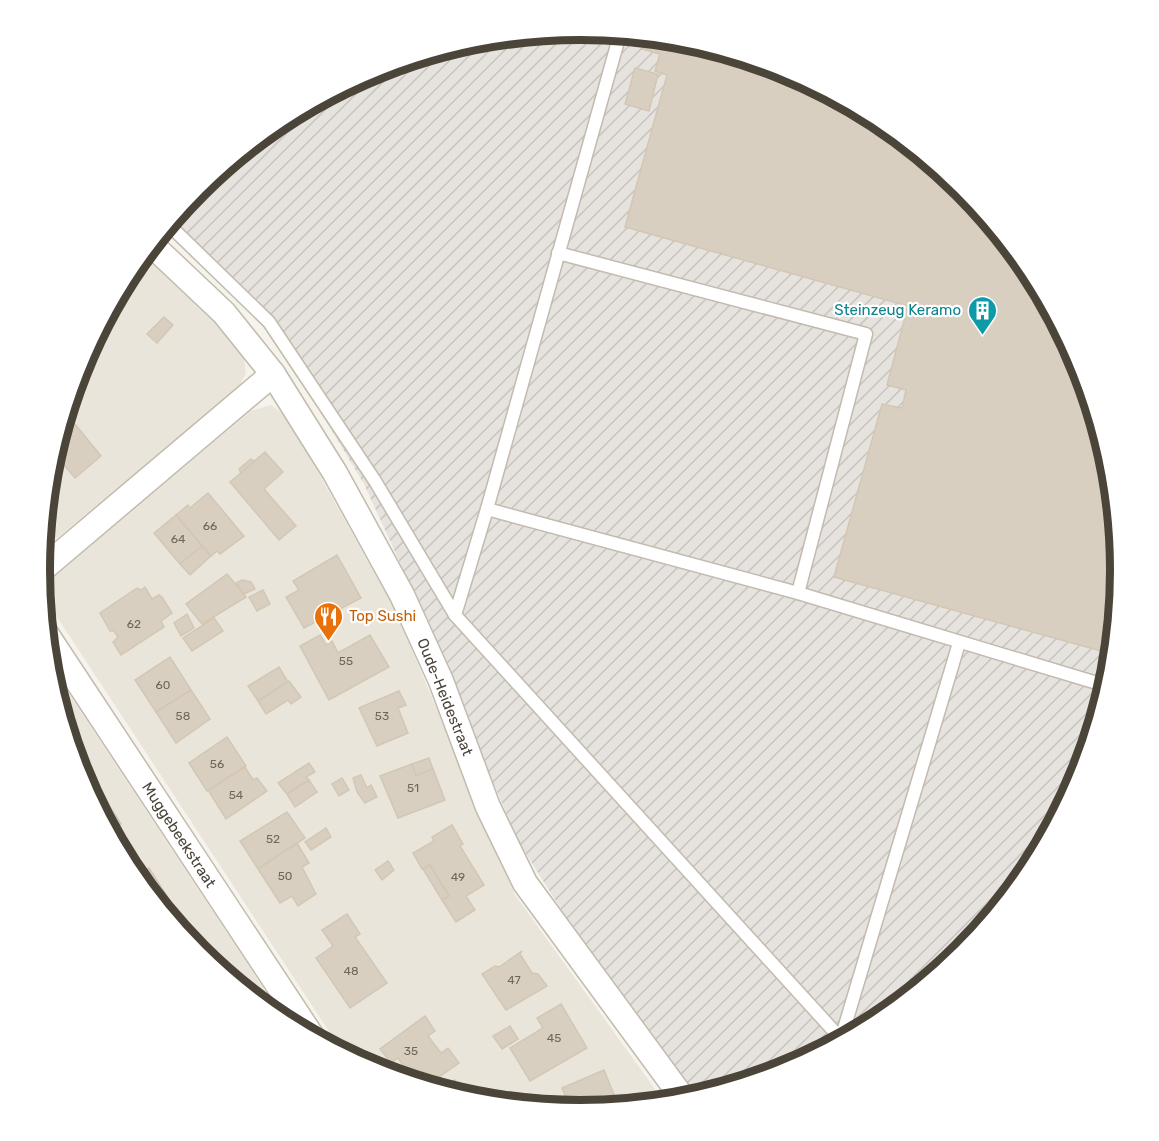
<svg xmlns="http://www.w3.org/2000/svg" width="1159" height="1141" font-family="Rubik,sans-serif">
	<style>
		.residential { fill: #eae5da }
		.industrial { fill: url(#industrial-furrows) }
		.building { fill: #d8cfc1; stroke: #d3c7b4; stroke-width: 1.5 }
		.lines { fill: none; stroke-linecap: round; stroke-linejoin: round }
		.service-casing { stroke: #c2bbae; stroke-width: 15 }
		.minor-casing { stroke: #c2bbae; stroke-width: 27 }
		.service { stroke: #fff; stroke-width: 12 }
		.minor { stroke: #fff; stroke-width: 24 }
		.labels { text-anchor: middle; stroke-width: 4.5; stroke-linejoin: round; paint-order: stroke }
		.number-label { font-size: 12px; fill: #6e675b }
		.culture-label { font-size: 15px; fill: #0d838f; stroke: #fff; text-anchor: end }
		.food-label { font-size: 15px; fill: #c56008; stroke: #fff; text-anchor: start }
		.street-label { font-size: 15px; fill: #4b4439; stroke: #fff }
		.rim { fill: none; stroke: #4b4439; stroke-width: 8 }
	</style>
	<defs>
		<pattern id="industrial-furrows" width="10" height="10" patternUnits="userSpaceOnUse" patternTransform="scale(1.5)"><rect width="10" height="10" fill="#e6e2dd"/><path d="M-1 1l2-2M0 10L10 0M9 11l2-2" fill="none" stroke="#c7c3be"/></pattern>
	</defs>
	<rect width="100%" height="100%" fill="#f6f3ec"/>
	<g class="residential">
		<polygon points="144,253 214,318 243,351 246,373 240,385 225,400 41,551 49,465 80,363 130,270"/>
		<polygon points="271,405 282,413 305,449 395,610 515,895 665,1103 579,1111 474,1101 372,1070 337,1051 334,1039 53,611 48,600 53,577 251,411"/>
		<polygon points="48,662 287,1024 197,952 130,870 80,777 49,676"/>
	</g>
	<polygon class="industrial" points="580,30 685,40 880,121 962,189 1029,271 1079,364 1110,465 1120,571 1110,676 1079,778 1029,871 961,953 879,1020 786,1070 697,1097 571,925 518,841 407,578 364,484 286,355 219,268 169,223 198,188 279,121 373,71 474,40"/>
	<g class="building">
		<polygon points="646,37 685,40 787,71 880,121 962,189 1029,271 1079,364 1110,465 1120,571 1112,654 834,577 882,404 902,408 906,390 887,385 908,306 625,227 667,75 655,71 660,54 642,49"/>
		<polygon points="635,68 658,74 649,111 625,104"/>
		<polygon points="164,317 173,325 157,343 147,334"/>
		<polygon points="65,412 101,456 75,478 53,452"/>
		<polygon points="265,452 283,472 264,489 296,526 279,540 230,482"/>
		<polygon points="251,459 254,461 241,473 239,469"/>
		<polygon points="208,493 244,536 220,554 217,551 211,556 176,515 188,505 190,508"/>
		<polygon points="176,515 202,546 180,564 154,533"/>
		<polygon points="202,546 211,556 190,575 180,564"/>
		<polygon points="337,555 361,598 304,628 286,597 299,590 293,581"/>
		<polygon points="227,574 246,597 202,624 186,604"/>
		<polygon points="242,580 251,582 255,589 244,594 236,583"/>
		<polygon points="145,587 152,599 159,595 162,597 172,613 161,621 164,627 121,655 113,642 118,637 114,631 110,631 100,613 137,588 141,590"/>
		<polygon points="263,590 270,604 257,611 249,597"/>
		<polygon points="187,614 194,628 181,636 174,623"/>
		<polygon points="214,618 223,631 192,651 183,638"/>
		<polygon points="320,635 326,645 332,641 338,653 370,635 389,667 329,700 300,646"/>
		<polygon points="170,657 191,690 156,712 135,680"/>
		<polygon points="279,667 288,682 258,701 248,686"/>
		<polygon points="289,681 301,697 291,704 288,700 266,714 258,701"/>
		<polygon points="191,690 210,719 176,743 156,712"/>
		<polygon points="399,691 406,705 398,708 408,733 377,746 359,708"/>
		<polygon points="227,737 246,766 207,791 189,763"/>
		<polygon points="72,751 98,791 90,796 80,777"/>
		<polygon points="429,758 433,769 416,776 412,764"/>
		<polygon points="309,763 315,772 306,777 309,780 287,794 278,783"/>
		<polygon points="412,764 416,776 433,769 445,800 398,818 380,776"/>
		<polygon points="245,767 253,780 257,778 267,791 226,819 208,790"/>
		<polygon points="361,775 367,788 371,785 377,797 365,803 357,792 353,778"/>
		<polygon points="342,778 349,790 339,796 332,784"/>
		<polygon points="309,780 317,792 295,807 287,794"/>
		<polygon points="110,807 121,824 118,827 133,852 123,858 99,813"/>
		<polygon points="287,812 305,838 258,869 240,841"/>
		<polygon points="452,825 463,844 460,846 484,885 466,896 475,910 456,922 442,900 449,896 430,865 422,869 413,853 434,841 432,837"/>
		<polygon points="326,828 331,837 311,850 305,842"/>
		<polygon points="297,843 309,863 302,867 316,894 298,906 292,896 280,903 258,869"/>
		<polygon points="388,861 394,870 382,880 375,870"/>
		<polygon points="430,865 449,896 442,900 423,869"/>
		<polygon points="149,868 174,907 164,913 135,877"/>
		<polygon points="347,914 360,934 355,937 387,983 350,1008 316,958 333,946 322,930"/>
		<polygon points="186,926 198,946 204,958 179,930"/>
		<polygon points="522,951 520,954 532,973 538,974 547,986 506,1010 482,974 495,966 499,967"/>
		<polygon points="561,1004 587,1048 530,1081 510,1048 543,1028 537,1018"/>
		<polygon points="425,1016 435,1031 428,1036 441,1053 448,1048 459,1063 426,1086 406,1080 411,1077 398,1058 391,1063 380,1049"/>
		<polygon points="510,1026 518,1039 502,1049 493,1036"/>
		<polygon points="604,1070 619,1107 571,1110 562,1088"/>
		<polygon points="455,1080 460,1089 453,1094 440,1090"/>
		<polygon points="466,1084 479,1101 453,1094"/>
	</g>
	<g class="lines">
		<defs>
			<g id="service">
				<polyline points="620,34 487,509 798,593 1107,686"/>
				<polyline points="168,224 269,322 375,481 455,615"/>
				<polyline points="558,253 866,334 798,593"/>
				<polyline points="487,509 455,615 842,1040"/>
				<polyline points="841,1039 959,643"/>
			</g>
			<g id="minor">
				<polyline points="151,244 224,313 273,374 335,473 402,595 441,681 488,807 525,883 685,1101"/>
				<polyline points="39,572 273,374"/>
				<polyline points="45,632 313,1038"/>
			</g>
		</defs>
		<use href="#service" class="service-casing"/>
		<use href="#minor" class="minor-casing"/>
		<use href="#service" class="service"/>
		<use href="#minor" class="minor"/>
	</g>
	<defs>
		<symbol id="building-pin" viewBox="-11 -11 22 30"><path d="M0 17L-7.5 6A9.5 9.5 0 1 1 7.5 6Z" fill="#0f9aa8" stroke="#fff"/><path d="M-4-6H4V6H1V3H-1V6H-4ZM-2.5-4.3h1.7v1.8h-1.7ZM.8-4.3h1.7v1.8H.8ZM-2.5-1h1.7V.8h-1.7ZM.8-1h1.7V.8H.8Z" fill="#fff"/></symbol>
		<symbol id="restaurant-pin" viewBox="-11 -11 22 30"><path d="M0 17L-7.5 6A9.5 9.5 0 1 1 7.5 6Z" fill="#e8710a" stroke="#fff"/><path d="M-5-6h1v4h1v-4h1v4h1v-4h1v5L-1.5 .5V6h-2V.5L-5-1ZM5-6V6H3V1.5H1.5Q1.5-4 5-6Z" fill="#fff"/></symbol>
	</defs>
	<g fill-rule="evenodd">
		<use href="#building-pin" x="966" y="294" width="33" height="45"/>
		<use href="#restaurant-pin" x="312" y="600" width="33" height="45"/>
	</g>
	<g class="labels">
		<g class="number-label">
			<text x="210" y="530">66</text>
			<text x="178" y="543">64</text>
			<text x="134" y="628">62</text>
			<text x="346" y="665">55</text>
			<text x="163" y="689">60</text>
			<text x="183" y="720">58</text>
			<text x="382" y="720">53</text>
			<text x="217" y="768">56</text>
			<text x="413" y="792">51</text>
			<text x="236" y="799">54</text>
			<text x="273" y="843">52</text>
			<text x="285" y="880">50</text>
			<text x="458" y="881">49</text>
			<text x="351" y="975">48</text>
			<text x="514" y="984">47</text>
			<text x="554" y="1042">45</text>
			<text x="411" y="1055">35</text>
		</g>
		<g class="culture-label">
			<text x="961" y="315">Steinzeug Keramo</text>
		</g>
		<g class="food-label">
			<text x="349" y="621">Top Sushi</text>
		</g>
		<g class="street-label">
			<text transform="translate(445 697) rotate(68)" y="5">Oude-Heidestraat</text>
			<text transform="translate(179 835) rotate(57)" y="5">Muggebeekstraat</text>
		</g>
	</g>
	<path d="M0 0H1159V1141H0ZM50 570a530 530 0 1 1 1060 0a530 530 0 1 1-1060 0Z" fill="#fff" fill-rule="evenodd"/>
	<path class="rim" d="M50 570a530 530 0 1 1 1060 0a530 530 0 1 1-1060 0Z"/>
</svg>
